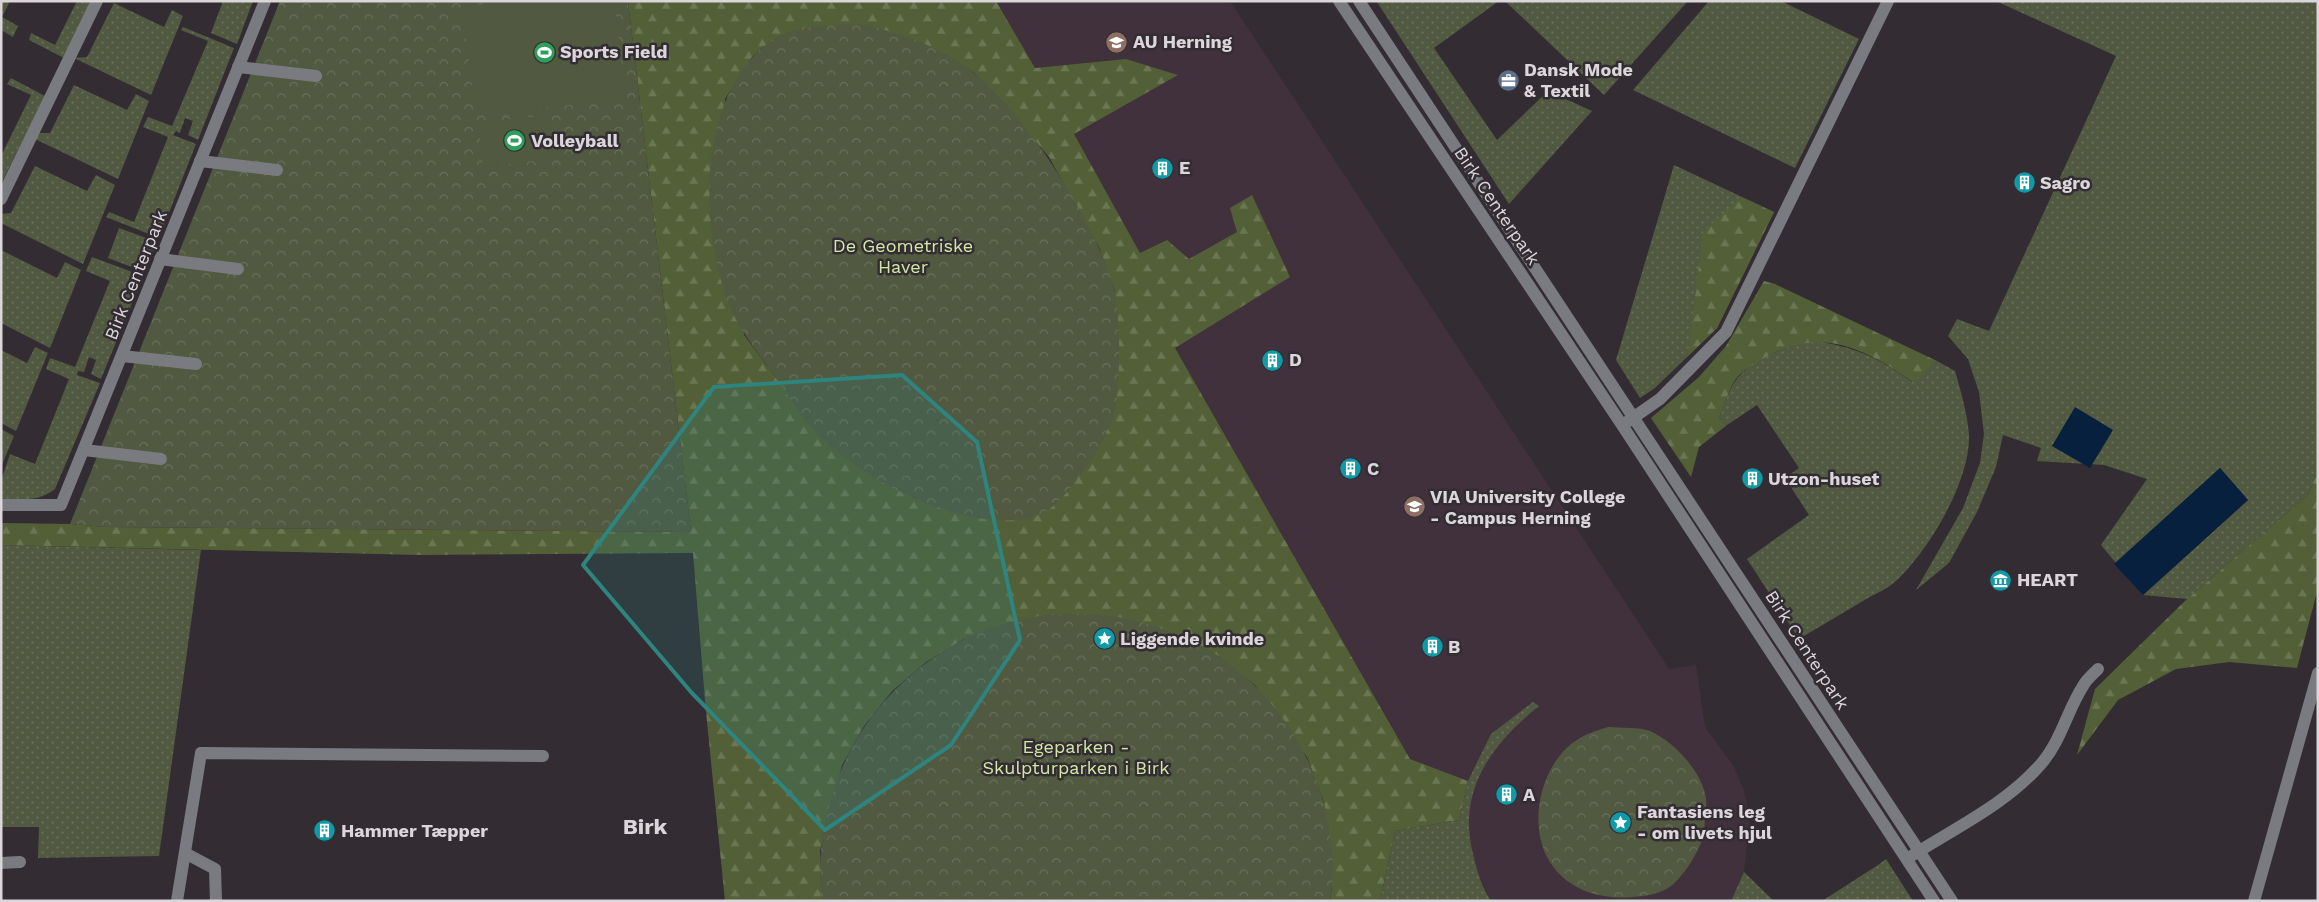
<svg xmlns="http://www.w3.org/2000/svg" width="2319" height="902" font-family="'Work Sans',sans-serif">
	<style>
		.education { fill: #41313c }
		.grass { fill: url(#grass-dots) }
		.forest { fill: url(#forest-firs); fill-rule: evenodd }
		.park { fill: url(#park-crowns) }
		.pitch { fill: #515940 }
		.water { fill: #06203d }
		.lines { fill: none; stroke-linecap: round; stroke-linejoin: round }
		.minor { stroke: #7a7b80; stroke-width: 12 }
		.marked { fill: #2e847e; fill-opacity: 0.2; stroke: #2e847e; stroke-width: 4; stroke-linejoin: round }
		.labels { text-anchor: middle; stroke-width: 5; stroke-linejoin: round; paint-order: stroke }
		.poi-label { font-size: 18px; font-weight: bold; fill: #dbd6da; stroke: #332d33; text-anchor: start }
		.street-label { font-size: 18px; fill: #dbd6da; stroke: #332d33 }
		.park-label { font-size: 18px; fill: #d2e9a4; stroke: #332d33 }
		.district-label { font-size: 22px; font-weight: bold; fill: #dbd6da; stroke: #332d33 }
	</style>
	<defs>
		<pattern id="grass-dots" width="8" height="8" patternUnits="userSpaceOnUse" patternTransform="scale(1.25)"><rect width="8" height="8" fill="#515940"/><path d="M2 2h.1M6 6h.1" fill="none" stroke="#69705b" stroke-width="1.8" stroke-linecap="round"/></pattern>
		<pattern id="forest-firs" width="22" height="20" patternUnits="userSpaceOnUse" patternTransform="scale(1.25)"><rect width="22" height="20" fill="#536037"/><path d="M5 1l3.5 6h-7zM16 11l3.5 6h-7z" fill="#6b7653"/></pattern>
		<pattern id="park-crowns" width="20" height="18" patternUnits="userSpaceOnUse" patternTransform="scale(1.25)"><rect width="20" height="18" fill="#515940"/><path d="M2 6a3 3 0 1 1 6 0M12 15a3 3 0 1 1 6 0" fill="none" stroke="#69705b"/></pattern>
	</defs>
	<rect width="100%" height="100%" fill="#332d33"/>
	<polygon class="education" points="996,1 1230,1 1669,669 1696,665 1705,727 1734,767 1744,791 1750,819 1744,872 1731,901 1491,901 1478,874 1469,838 1468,781 1410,759 1175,348 1140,253 1074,134 1178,75 1126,59 1035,68"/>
	<g class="grass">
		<polygon points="1,1 10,1 2,17 18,26 13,37 1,30"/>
		<polygon points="77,1 92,1 64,58 29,40 31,33 55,45"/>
		<polygon points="223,1 253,1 237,44 211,33"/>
		<polygon points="1499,1 1434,48 1497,140 1548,91 1592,111 1509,204 1377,2"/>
		<polygon points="1505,1 1688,1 1604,95"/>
		<polygon points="1709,1 1781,1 1859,39 1795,168 1633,90"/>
		<polygon points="1996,1 2318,1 2318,469 2309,494 2187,599 2143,595 2248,500 2220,468 2116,563 2101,545 2147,479 2104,465 2037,461 2041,448 2003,435 1996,467 1977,512 1949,563 1916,590 1963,508 1980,463 1984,434 1979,392 1968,359 1948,336 1957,319 1989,331 2116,56"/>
		<polygon points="114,3 164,27 172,10 183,16 151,95 74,58 87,57"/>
		<polygon points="183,27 234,48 198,140 188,135 193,121 185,118 180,133 176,131 173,135 196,144 159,238 106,217 109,212 134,222 168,137 143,127 148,117 172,126 208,41 181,30"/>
		<polygon points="11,78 45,96 1,184 1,156 31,95 7,84"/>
		<polygon points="74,85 127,110 136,94 149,101 118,179 35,139 36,133 50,133"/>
		<polygon points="1674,165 1774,212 1717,328 1655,388 1640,398 1616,360"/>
		<polygon points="35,166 87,191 96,175 115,185 83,264 1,223 1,214 11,213"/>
		<polygon points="119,228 157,242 145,272 108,258"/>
		<polygon points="1,250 57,278 65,262 81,270 50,348 1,323"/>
		<path d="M92 257 143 276 101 379 91 374 96 360 89 357 84 372 78 371 77 375 100 383 55 489C39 502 21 499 1 499V481L10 454 35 464 69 379 46 369 50 358 75 367 110 281 86 271Z"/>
		<path d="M1811 340C1857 348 1874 355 1912 382L1937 361 1955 371C1961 392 1967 412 1969 434 1971 480 1929 550 1897 580 1889 588 1877 593 1868 598 1845 612 1822 625 1799 639L1747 559 1809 515 1785 478 1799 468 1757 405 1727 425 1719 419C1724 407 1728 390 1736 380 1752 358 1786 347 1811 340Z"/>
		<polygon points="35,347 48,353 16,431 1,423 1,350 27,363"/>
		<polygon points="1,429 14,436 1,467"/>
		<polygon points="1,545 201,550 159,856 38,858 39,827 1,827"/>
		<path d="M1533 702 1539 706C1491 745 1457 790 1473 854 1477 871 1482 887 1491 901H1380L1395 831 1459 820 1468 781 1491 734Z"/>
		<polygon points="1886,859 1913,901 1822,901 1878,865"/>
		<polygon points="1744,872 1774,901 1731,901"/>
	</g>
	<g class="forest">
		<path d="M628 1H996L1035 68 1126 59 1178 75 1074 134 1140 253 1167 240 1189 259 1237 232 1230 208 1252 195 1290 277 1175 348 1410 759 1468 781 1459 820 1395 831 1380 901H1330L1332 887 1331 843 1323 799 1307 757 1255 685 1220 657 1181 636 964 639 926 662 892 691 864 726 842 765 820 851 822 901H725L706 712 693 553 421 555 1 545V523L70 524 107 527 691 532ZM764 46 945 54 974 73 996 95 1049 157 1099 247 1115 291 916 499 860 468 818 434 744 335 725 99 752 57Z"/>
		<polygon points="1741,197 1774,212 1717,328 1688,356 1703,232"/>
		<path d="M1764 281 1775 284 1937 361 1913 382C1864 348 1822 326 1766 357 1756 363 1741 371 1735 380 1728 391 1724 407 1719 419L1727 425 1699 447 1691 477 1651 418 1699 377 1726 346Z"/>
		<polygon points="2318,469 2318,588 2297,668 2229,662 2176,669 2118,700 2077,755 2095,689 2187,599 2309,494"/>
	</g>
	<g class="park">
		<polygon points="280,1 628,1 691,532 107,527 70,524"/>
		<path d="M861 24C903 34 936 44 971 71 1025 112 1097 224 1114 289 1121 315 1121 393 1113 417 1106 436 1095 457 1082 473 1055 509 1042 523 994 520 936 516 858 476 818 434 800 416 786 392 771 371 752 345 730 317 722 285 708 232 704 175 718 123 728 88 749 49 784 34 808 24 836 25 861 24Z"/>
		<path d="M1050 614C1080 614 1111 613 1141 622 1168 630 1196 641 1220 657 1297 709 1345 809 1330 901H822C818 878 820 852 824 829 838 746 889 679 963 640 989 625 1020 620 1050 614Z"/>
		<path d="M1608 727C1621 728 1638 727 1650 731 1673 741 1703 772 1706 799 1707 805 1705 811 1705 818 1704 827 1705 835 1701 843 1693 860 1685 874 1671 886 1666 890 1659 892 1654 894 1618 902 1575 898 1552 865 1525 828 1540 761 1580 738 1588 733 1599 730 1608 727Z"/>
	</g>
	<g class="pitch">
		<polygon points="507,1 614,1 626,98 476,116 462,7"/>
		<polygon points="547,115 552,159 483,167 478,123"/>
	</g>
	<g class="water">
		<polygon points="2075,407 2113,430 2090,468 2052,446"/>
		<polygon points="2220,468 2248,500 2143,595 2114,564"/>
	</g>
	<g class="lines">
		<g class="minor">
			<polyline points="1339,1 1622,425 1934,901"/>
			<polyline points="1359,1 1952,901"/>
			<polyline points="238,67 316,76"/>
			<polyline points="200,161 277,170"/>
			<polyline points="1,199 97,1"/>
			<polyline points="160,259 238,269"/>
			<polyline points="122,356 196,364"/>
			<polyline points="1627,422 1660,399 1726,332 1888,1"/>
			<polyline points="84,450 161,459"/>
			<polyline points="1,505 61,505 265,1"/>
			<polyline points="185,853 215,869 216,901"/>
			<path d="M1913 855C1957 827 2006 804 2041 764 2061 741 2067 711 2083 686 2086 680 2093 674 2098 669"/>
			<polyline points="1,863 20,862"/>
			<polyline points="177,901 201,753 543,756"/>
			<polyline points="2254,901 2318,673"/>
		</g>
	</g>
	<path class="marked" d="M902 375 977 442 1020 640 951 745 825 830 691 692 583 565 714 387Z"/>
	<defs>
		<symbol id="school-disc" viewBox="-11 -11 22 22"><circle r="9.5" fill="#8d6e63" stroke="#332d33"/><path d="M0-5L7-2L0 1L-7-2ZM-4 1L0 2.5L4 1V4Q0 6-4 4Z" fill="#fff"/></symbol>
		<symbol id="stadium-disc" viewBox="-11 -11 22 22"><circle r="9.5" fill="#2e9e5b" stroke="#332d33"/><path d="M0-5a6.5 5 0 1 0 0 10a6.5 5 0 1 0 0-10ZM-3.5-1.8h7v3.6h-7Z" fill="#fff"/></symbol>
		<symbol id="office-disc" viewBox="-11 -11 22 22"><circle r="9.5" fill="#5c6f8a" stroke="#332d33"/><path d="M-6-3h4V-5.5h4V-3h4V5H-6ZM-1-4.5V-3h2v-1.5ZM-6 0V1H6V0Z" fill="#fff"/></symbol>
		<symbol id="building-disc" viewBox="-11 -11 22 22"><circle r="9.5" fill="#0f9aa8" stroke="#332d33"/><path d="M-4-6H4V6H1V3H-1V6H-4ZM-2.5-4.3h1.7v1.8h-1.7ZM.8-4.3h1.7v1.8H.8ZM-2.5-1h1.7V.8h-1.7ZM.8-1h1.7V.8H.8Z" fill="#fff"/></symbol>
		<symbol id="university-disc" viewBox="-11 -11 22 22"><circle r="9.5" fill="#8d6e63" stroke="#332d33"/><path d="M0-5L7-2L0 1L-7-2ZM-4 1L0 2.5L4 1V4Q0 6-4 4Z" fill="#fff"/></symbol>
		<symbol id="museum-disc" viewBox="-11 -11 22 22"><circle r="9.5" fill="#0f9aa8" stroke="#332d33"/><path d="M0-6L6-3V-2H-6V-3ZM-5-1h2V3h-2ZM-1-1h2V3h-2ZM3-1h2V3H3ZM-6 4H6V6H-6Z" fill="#fff"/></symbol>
		<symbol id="sight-disc" viewBox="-11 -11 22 22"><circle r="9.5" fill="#0f9aa8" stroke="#332d33"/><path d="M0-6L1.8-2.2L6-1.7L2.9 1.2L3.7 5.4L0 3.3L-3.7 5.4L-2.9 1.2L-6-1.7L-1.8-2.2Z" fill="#fff"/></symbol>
	</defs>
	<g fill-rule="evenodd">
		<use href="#school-disc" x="1104" y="30" width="25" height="25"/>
		<use href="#stadium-disc" x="532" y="40" width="25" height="25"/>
		<use href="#office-disc" x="1496" y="68" width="25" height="25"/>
		<use href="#stadium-disc" x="502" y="128" width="25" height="25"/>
		<use href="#building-disc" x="1150" y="156" width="25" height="25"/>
		<use href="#building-disc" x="2012" y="170" width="25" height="25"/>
		<use href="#building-disc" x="1260" y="348" width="25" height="25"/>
		<use href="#building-disc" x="1338" y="456" width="25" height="25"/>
		<use href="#building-disc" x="1740" y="466" width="25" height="25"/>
		<use href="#university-disc" x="1402" y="494" width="25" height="25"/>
		<use href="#museum-disc" x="1988" y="568" width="25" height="25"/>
		<use href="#sight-disc" x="1092" y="626" width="25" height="25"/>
		<use href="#building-disc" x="1420" y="634" width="25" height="25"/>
		<use href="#building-disc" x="1494" y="782" width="25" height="25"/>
		<use href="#sight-disc" x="1608" y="810" width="25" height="25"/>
		<use href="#building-disc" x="312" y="818" width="25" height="25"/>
	</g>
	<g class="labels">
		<g class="poi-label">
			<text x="1133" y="48">AU Herning</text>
			<text x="560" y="58">Sports Field</text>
			<text x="1524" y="76">Dansk Mode<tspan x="1524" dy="21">&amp; Textil</tspan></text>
			<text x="531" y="147">Volleyball</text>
			<text x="1179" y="174">E</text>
			<text x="2040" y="189">Sagro</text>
			<text x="1289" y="366">D</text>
			<text x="1367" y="475">C</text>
			<text x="1768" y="485">Utzon-huset</text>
			<text x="1430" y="503">VIA University College<tspan x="1430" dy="21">- Campus Herning</tspan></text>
			<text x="2017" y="586">HEART</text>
			<text x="1120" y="645">Liggende kvinde</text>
			<text x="1448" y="653">B</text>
			<text x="1523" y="801">A</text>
			<text x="1637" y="818">Fantasiens leg<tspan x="1637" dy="21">- om livets hjul</tspan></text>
			<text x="341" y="837">Hammer Tæpper</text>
		</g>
		<g class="street-label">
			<text transform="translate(1497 206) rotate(56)" y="6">Birk Centerpark</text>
			<text transform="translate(136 275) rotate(-68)" y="6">Birk Centerpark</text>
			<text transform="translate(1807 650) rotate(57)" y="6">Birk Centerpark</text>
		</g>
		<g class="park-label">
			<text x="903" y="252">De Geometriske<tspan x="903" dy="21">Haver</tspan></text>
			<text x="1076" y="753">Egeparken -<tspan x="1076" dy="21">Skulpturparken i Birk</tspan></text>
		</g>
		<g class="district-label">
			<text x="645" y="834">Birk</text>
		</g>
	</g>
	<rect width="2319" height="902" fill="none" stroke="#dbd6da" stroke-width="5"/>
</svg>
